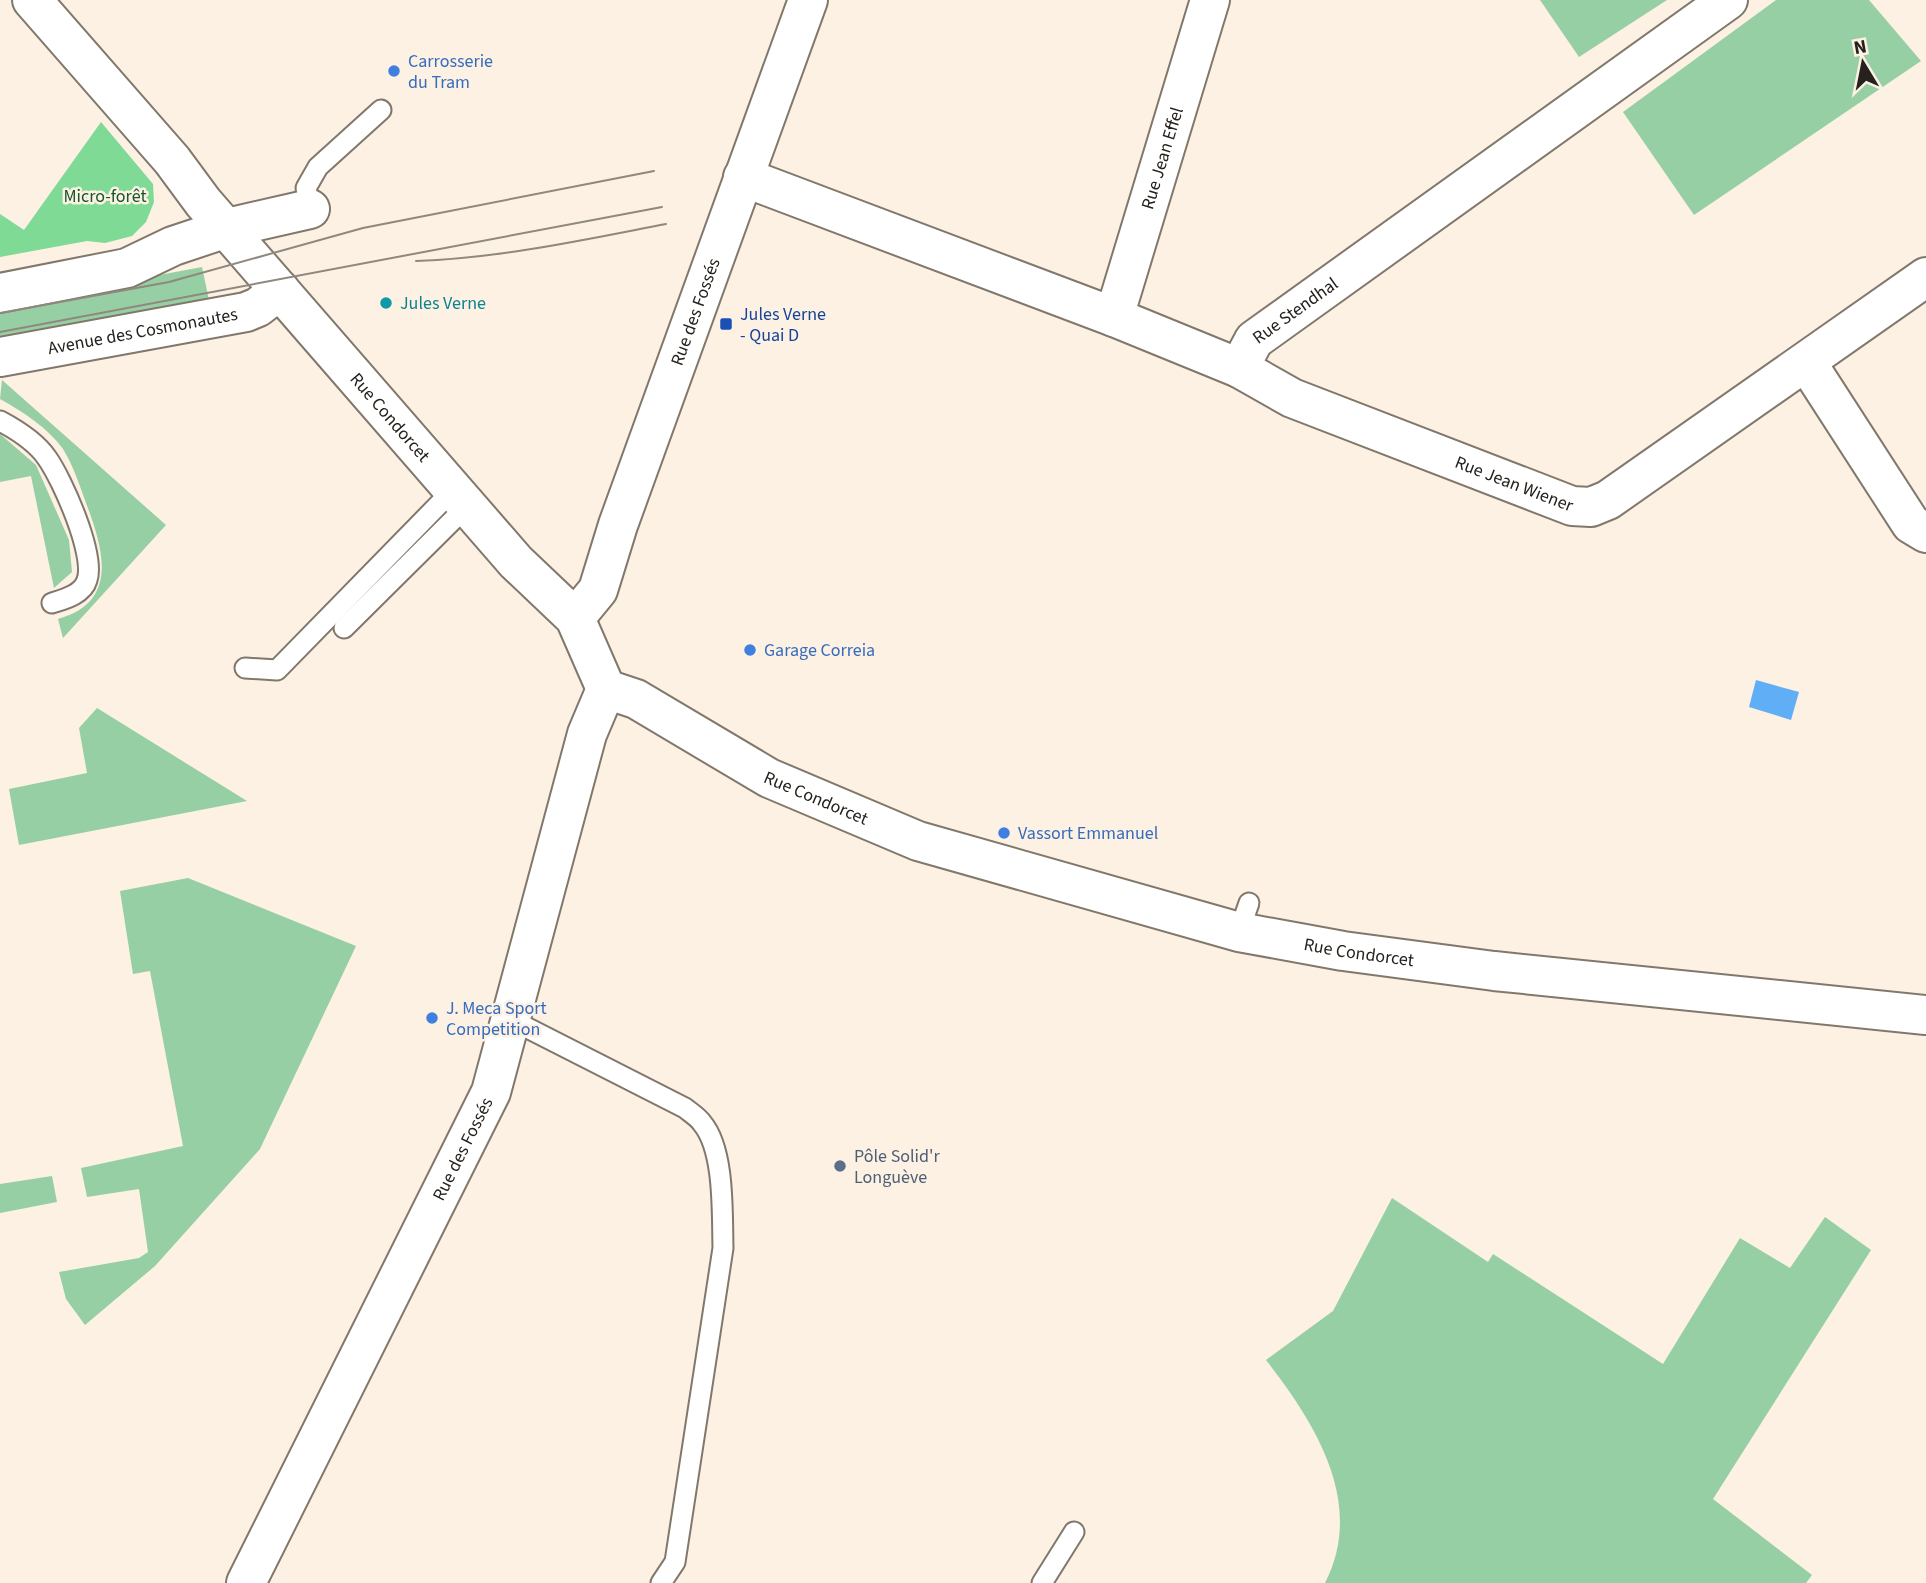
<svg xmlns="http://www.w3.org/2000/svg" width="1926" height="1583" font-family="'Source Sans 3',sans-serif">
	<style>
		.green { fill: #96cfa3 }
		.forest { fill: #7fda96 }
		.water { fill: #60aff6 }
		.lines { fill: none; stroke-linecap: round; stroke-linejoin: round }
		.lane-casing { stroke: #81786b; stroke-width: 23 }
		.street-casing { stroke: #81786b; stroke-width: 42 }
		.secondary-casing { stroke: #81786b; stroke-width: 42 }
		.lane { stroke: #fff; stroke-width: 19 }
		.street { stroke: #fff; stroke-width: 38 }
		.secondary { stroke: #fff; stroke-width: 38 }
		.tram { stroke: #8f887e; stroke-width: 2 }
		.shop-dot { fill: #3f7fe0; stroke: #fcf1e3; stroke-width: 2.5 }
		.culture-dot { fill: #0f9aa8; stroke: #fcf1e3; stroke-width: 2.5 }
		.transit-dot { fill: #1a4fb4; stroke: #fcf1e3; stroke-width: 2.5 }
		.service-dot { fill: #5c6f8a; stroke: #fcf1e3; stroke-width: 2.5 }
		.labels { text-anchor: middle; stroke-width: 5; stroke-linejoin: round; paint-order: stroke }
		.shop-label { font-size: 18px; fill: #366cbe; stroke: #fcf1e3; text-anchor: start }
		.street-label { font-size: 18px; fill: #25211c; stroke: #fcf1e3 }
		.park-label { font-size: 18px; fill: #15562c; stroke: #fcf1e3 }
		.culture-label { font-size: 18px; fill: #0d838f; stroke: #fcf1e3; text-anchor: start }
		.transit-label { font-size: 18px; fill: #164399; stroke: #fcf1e3; text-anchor: start }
		.service-label { font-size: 18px; fill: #4e5e75; stroke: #fcf1e3; text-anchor: start }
	</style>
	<rect width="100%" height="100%" fill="#fcf1e3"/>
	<g class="green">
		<polygon points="1540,0 1667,0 1579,57"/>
		<polygon points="1776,0 1869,0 1921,61 1694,215 1623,112"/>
		<polygon points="202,267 209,300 0,339 0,305"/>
		<path d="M2 380 166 525 63 638 58 619C120 602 103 548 86 503 80 486 73 465 63 449 48 428 22 411 0 399Z"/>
		<polygon points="0,434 36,465 69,540 72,572 54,588 31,476 0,482"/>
		<polygon points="97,708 247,801 19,845 9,789 87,773 79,728"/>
		<polygon points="188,878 356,946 260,1149 155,1266 85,1325 66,1299 59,1272 139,1258 148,1252 139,1189 87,1197 81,1168 183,1146 150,971 133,974 120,891"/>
		<polygon points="52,1176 57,1202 0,1213 0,1184"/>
		<path d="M1392 1198 1488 1262 1493 1254 1663 1364 1740 1238 1790 1268 1825 1217 1871 1250 1713 1499 1812 1575 1806 1583H1325C1366 1503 1315 1423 1266 1360L1333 1311Z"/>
	</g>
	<polygon class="forest" points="101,122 153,184 154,202 146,222 132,236 105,243 87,241 0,257 0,214 24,230"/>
	<polygon class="water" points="1756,680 1799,692 1791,720 1749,707"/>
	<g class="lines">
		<defs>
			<g id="lane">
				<polyline points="310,209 306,188 318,167 381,110"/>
				<path d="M0 421C17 430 36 442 47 458 62 479 96 555 87 580 83 594 65 599 52 603"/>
				<polyline points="344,628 467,506"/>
				<polyline points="245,668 277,670 453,490"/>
				<polyline points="1239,932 1249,903"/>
				<path d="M510 1019 685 1108C691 1113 698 1117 702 1123 725 1150 722 1214 723 1248L675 1562 661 1583"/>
				<polyline points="1042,1583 1074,1532"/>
			</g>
			<g id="street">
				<path id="s1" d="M743 177 1114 317 1239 368 1254 340 1728 0"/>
				<polyline points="0,293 127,268 173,246 227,228 310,209"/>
				<path id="s2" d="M1114 317 1210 0"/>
				<path id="s3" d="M0 357 246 312 258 307 280 290"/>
				<polyline points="1807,363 1911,524 1926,533"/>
				<path id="s4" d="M1239 368 1292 398 1572 506 1591 507 1608 500 1926 277"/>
				<path id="s5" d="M575 618 598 590 618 525 808 0"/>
				<path id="s6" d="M246 1583 491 1092 587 734 606 689"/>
			</g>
			<g id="secondary">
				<path id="s7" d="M32 0 172 160 203 202 516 562 575 618 606 689 636 699 769 778 918 841 1239 932 1343 951 1494 971 1926 1015"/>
			</g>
		</defs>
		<use href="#lane" class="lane-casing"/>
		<use href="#street" class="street-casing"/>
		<use href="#secondary" class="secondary-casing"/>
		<use href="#lane" class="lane"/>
		<use href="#street" class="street"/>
		<use href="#secondary" class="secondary"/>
		<g class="tram">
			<path d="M416 261C501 258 583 240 666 224"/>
			<polyline points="0,313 169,282 363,228 654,171"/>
			<polyline points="0,332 662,207"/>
		</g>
	</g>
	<g class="shop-dot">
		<circle cx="394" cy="71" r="7"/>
		<circle cx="750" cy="650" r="7"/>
		<circle cx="1004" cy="833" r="7"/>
		<circle cx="432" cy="1018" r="7"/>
	</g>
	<circle class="culture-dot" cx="386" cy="303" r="7"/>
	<rect class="transit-dot" x="719" y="317" width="14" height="14" rx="3.5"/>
	<circle class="service-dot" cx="840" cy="1166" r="7"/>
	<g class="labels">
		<g class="shop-label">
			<text x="408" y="67">Carrosserie<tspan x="408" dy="21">du Tram</tspan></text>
			<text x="764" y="656">Garage Correia</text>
			<text x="1018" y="839">Vassort Emmanuel</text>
			<text x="446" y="1014">J. Meca Sport<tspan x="446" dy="21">Competition</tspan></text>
		</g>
		<g class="street-label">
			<text dy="6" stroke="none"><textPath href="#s2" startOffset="166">Rue Jean Effel</textPath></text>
			<text dy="6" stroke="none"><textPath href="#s5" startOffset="331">Rue des Fossés</textPath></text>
			<text dy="6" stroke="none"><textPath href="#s1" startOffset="614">Rue Stendhal</textPath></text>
			<text dy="6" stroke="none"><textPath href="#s3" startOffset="145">Avenue des Cosmonautes</textPath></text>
			<text dy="6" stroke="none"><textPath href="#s7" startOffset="550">Rue Condorcet</textPath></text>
			<text dy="6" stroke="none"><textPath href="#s4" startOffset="299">Rue Jean Wiener</textPath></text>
			<text dy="6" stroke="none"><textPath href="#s7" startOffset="1138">Rue Condorcet</textPath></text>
			<text dy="6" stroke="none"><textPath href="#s7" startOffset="1704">Rue Condorcet</textPath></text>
			<text dy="6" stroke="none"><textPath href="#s6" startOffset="485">Rue des Fossés</textPath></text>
		</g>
		<g class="park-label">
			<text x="105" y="202">Micro-forêt</text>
		</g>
		<g class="culture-label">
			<text x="400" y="309">Jules Verne</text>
		</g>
		<g class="transit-label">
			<text x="740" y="320">Jules Verne<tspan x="740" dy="21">- Quai D</tspan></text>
		</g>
		<g class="service-label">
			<text x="854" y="1162">Pôle Solid'r<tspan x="854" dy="21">Longuève</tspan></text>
		</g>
	</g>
	<g transform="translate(1863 63) rotate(350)" stroke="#fcf1e3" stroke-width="5" paint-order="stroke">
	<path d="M0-5L12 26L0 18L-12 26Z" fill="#25211c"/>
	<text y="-10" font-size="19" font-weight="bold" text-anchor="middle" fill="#25211c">N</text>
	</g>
</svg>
